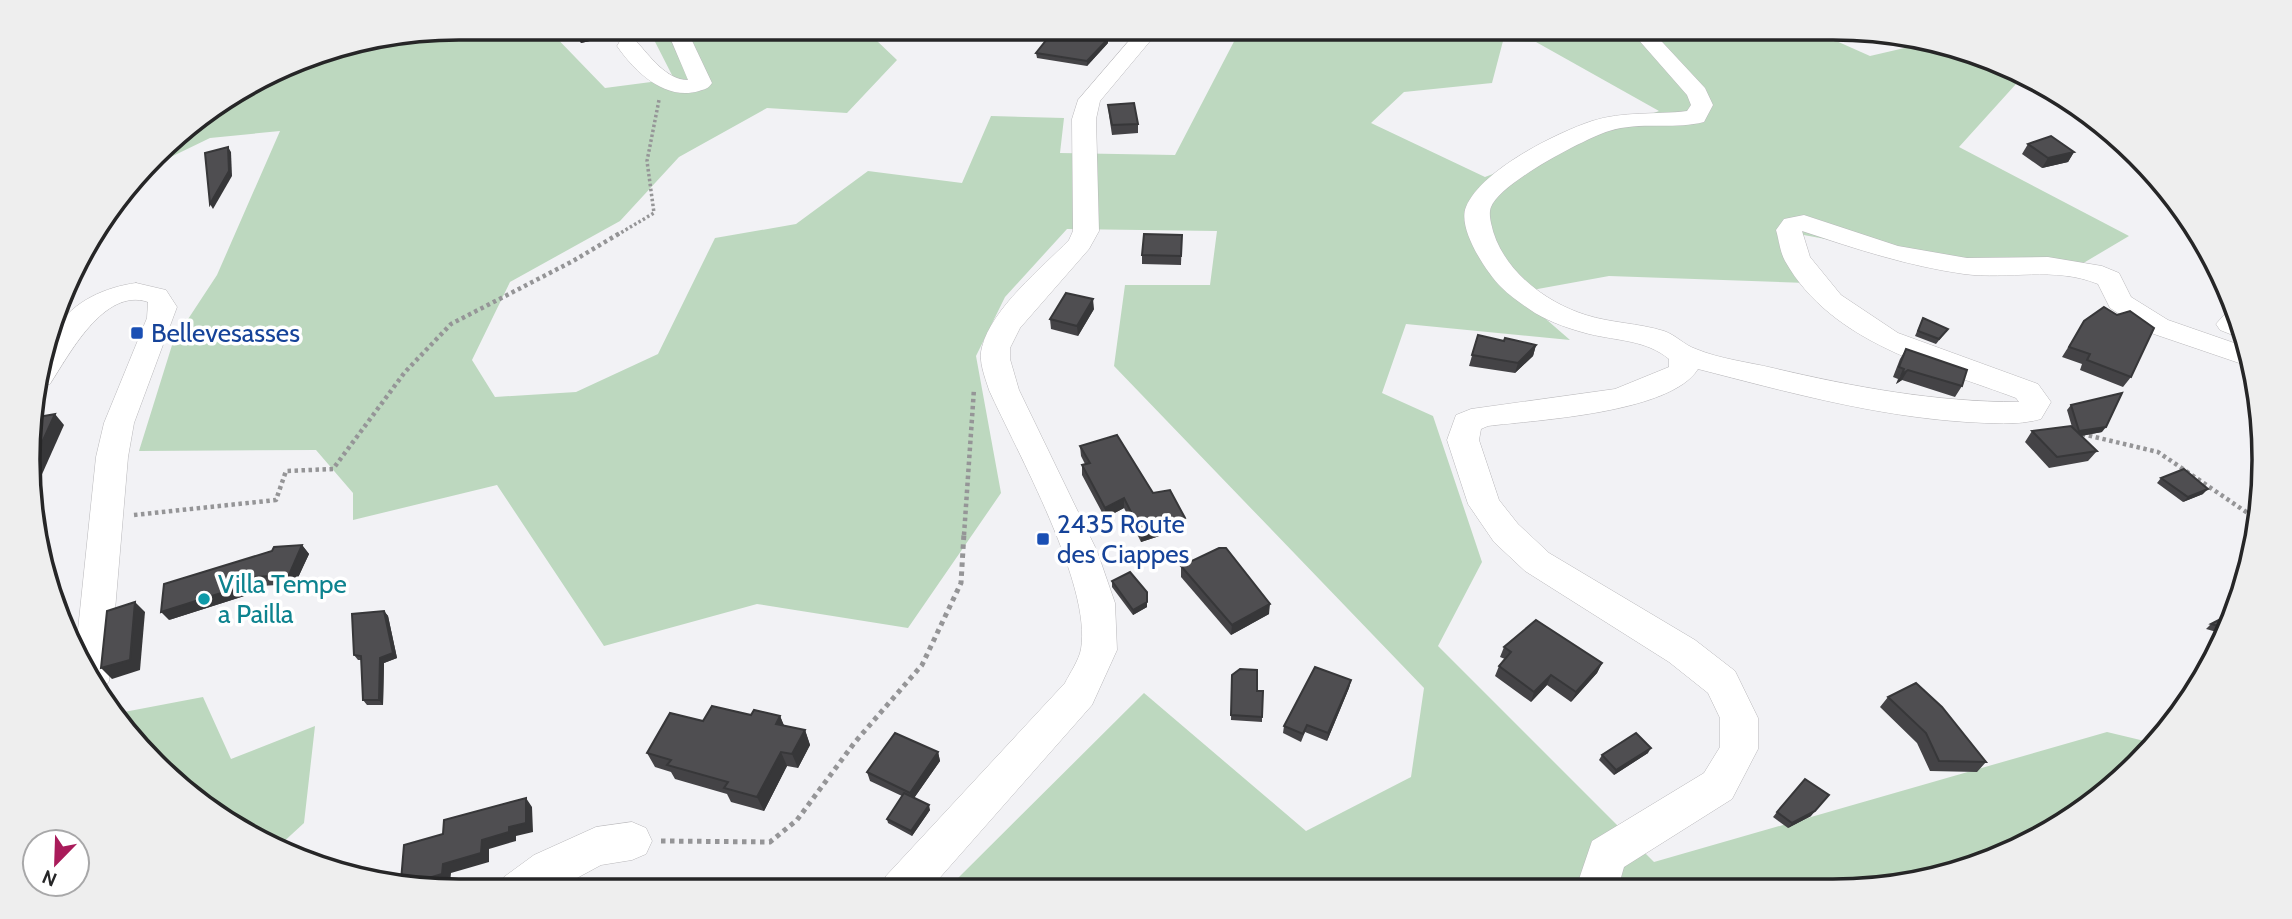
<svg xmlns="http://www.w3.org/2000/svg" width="2292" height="919" font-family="Cabin,sans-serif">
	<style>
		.green { fill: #bdd8bf; fill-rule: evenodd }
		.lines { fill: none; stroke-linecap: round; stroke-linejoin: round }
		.minor-casing { stroke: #b9b8bb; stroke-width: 1 }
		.path-far2 { stroke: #959597; stroke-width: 3.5; stroke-dasharray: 2.5 2.5; stroke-linecap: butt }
		.path-far1 { stroke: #959597; stroke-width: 4.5; stroke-dasharray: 3.5 3.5; stroke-linecap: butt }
		.path { stroke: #959597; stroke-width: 5; stroke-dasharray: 4.5 4.5; stroke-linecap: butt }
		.minor { fill: #fff; fill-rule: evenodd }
		.wall { fill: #444346 }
		.shaded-wall { fill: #373739 }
		.building { fill: #4f4e51; stroke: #373739; stroke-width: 2 }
		.transit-dot { fill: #1a4fb4; stroke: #fff; stroke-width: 2.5 }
		.culture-dot { fill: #0f9aa8; stroke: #fff; stroke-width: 2.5 }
		.labels { text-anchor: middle; stroke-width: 7; stroke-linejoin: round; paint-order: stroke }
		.transit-label { font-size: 26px; fill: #164399; stroke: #fff; text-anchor: start }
		.culture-label { font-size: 26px; fill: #0d838f; stroke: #fff; text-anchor: start }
		.rim { fill: none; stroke: #262627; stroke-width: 3.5 }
	</style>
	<rect width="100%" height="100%" fill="#f2f2f5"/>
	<g class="green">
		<path d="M460 28H547L605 88 674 79 648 28H803L875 39 897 60 847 113 767 108 679 157 620 221 510 282 472 360 495 397 576 392 658 354 715 238 796 224 868 171 962 183 991 116 1064 118 1060 153 1175 155 1241 28H1807L1870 56 1926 43 1971 51 1991 63 2016 84 1959 147 2129 236 2075 268 2004 272 1777 230 1807 283 1609 276 1516 293 1570 340 1406 324 1382 393 1433 416 1482 562 1438 646 1654 862 2107 732 2153 743 2117 784 1998 858 1889 887 946 890 1144 693 1306 831 1411 777 1424 688 1114 366 1125 285H1210L1217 231 1067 229 1005 297 976 356 1001 493 908 628 757 604 604 646 497 485 353 520V493L316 450 139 451 173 342 217 275 280 131 210 138 148 168 175 135 320 51ZM1503 41 1536 42 1659 111 1485 177 1371 123 1404 92 1492 83Z"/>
		<polygon points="203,697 231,759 315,726 304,823 279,846 197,802 122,717 124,712"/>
	</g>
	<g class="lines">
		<defs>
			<g id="minor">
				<path d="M666 28H686L712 83C708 89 705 89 699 91 665 101 635 72 617 46L620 41H636C650 56 666 80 688 80Z"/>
				<path d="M1140 28H1161L1100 101 1096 119 1099 231 1089 249 1020 328 1010 348V359L1019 390 1097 551 1115 603 1117 650 1092 705 929 890H880L886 876 1065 683C1070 673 1079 660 1081 649 1092 585 1017 452 989 390 985 377 978 361 982 347 992 308 1042 268 1069 240L1073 231 1072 119 1078 100Z"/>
				<path d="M1624 28 1651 30 1705 88 1713 105 1704 122C1673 130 1640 121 1609 131 1584 139 1500 183 1491 207 1489 212 1490 218 1491 223 1500 268 1544 302 1586 315 1611 323 1638 323 1664 331 1676 335 1684 345 1696 349 1720 359 1748 362 1773 368 1854 387 1935 402 2019 402L2016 398C1934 367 1832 344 1785 261 1780 252 1779 240 1776 230L1784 219 1804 215 1898 246 1967 258 2048 257 2102 266 2119 273 2131 297 2168 320 2240 345 2245 365 2148 332 2110 308 2098 284C2054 266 2009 280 1964 274 1908 266 1856 249 1802 231L1810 257 1841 295 1898 333 2038 384 2051 402 2041 419C2017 426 1990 423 1966 422 1875 416 1787 392 1698 369 1671 413 1537 420 1488 426L1481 429 1479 440 1499 500 1518 524 1549 553 1695 640 1735 671 1758 718V749L1732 799 1624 867 1618 888H1576L1592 841 1704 773 1720 747V718L1708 693 1669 662 1525 571 1494 542 1468 504 1447 440 1456 415 1471 409 1615 389 1669 367V359C1646 340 1618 341 1589 334 1570 329 1552 323 1535 313 1523 305 1511 297 1501 287 1486 272 1457 228 1466 207 1481 170 1556 133 1592 121 1623 111 1655 115 1687 111L1691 105 1687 95 1637 38Z"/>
				<path d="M136 283 166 290 177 307 134 423 128 457 109 681 101 693 86 676 76 649 96 457 104 423 147 318 148 302C104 287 69 355 50 384L37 386C44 368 48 345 57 328 73 301 106 287 136 283Z"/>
				<polygon points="2231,313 2237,335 2235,336 2220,330 2216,324 2224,315"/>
				<polygon points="632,822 646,828 652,841 646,854 632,860 601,865 553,891 498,891 504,877 534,855 596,827"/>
			</g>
		</defs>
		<use href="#minor" class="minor-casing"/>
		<polyline class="path-far2" points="617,235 654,213 647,161 659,100"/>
		<g class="path-far1">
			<polyline points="2082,434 2158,452 2252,516"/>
			<polyline points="134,515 276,500 286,471 333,469 405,372 451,324 573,261 620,233"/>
			<polyline points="964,535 974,389"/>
		</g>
		<polyline class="path" points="661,841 770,842 797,820 855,742 922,665 961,583 964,533"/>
		<use href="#minor" class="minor"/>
	</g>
	<g class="wall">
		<polygon points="571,28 603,28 607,37 581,43"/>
		<polygon points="1108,43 1087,66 1037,58 1036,53"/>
		<polygon points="1108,105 1138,124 1138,133 1112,135 1109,115"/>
		<polygon points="2028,144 2074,152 2068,162 2042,168 2022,154"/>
		<polygon points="1182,235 1181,265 1142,264 1142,255"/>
		<polygon points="1094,309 1078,336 1051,329 1050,319"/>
		<polygon points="1923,318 1944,334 1936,344 1915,336"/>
		<polygon points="2084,322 2131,377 2123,387 2080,370 2082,364 2062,357"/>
		<polygon points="1478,335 1504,341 1536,345 1533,356 1515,373 1469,366"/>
		<polygon points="1906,349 1962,386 1955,397 1902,380 1896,384 1898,379 1893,377 1900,359"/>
		<polygon points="2071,405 2102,432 2081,436 2097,451 2088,461 2049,468 2025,442 2032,431 2072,427 2067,410"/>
		<polygon points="1080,446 1153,493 1184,528 1141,542 1124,508 1105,518 1082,475 1082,465 1085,464 1081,456"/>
		<polygon points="2161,478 2203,494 2183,502 2157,483"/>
		<polygon points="302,545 309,554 295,584 260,586 260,591 169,620"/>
		<polygon points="1181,566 1269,614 1231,635 1181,577"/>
		<polygon points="1112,581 1147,607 1133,615 1112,587"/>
		<polygon points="384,611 388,616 397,658 384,663 383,705 367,705 363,700 361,660 358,660 354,655"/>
		<polygon points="2234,612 2224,634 2206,629 2211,624"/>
		<polygon points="1504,647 1602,663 1597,673 1571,702 1547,685 1531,702 1495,676 1499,666 1505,659 1500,657"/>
		<polygon points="1232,675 1257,691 1262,717 1262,722 1231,720"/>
		<polygon points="1351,680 1349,688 1327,741 1305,732 1301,742 1283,733 1284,726"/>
		<polygon points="1888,697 1986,762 1977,772 1930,771 1917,743 1880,707"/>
		<polygon points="751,715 780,716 784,726 805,730 810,745 798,768 787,766 764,811 731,802 727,794 675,779 671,772 655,767 647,753 703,721"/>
		<polygon points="938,752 940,761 914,798 930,810 912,836 888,823 887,819 902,796 870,781 867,772"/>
		<polygon points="1648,753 1614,775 1599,760 1602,755"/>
		<polygon points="1777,812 1811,816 1788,828 1773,817"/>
	</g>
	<g class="shaded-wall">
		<polygon points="605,30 607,37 581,43 579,37"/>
		<polygon points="1108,39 1108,43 1087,66 1087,61"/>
		<polygon points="228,147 231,152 232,176 213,209 210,204"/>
		<polygon points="2074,152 2068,162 2042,168 2048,158"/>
		<polygon points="1093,299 1094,309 1078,336 1077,326"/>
		<polygon points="1536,345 1533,356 1515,373 1518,363"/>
		<polygon points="1908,370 1902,380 1896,384 1902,374"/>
		<polygon points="55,414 64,425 35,490 34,460"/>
		<polygon points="2106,427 2102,432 2075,437 2079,431"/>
		<polygon points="2208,489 2203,494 2183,502 2188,497"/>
		<polygon points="1124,498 1124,508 1105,518 1105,508"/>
		<polygon points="1185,518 1184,528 1141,542 1141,532"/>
		<polygon points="302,545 309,554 295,584 289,575"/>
		<polygon points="253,577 260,586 260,591 169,620 161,612"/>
		<polygon points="135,602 145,612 140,670 112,679 101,668"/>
		<polygon points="1147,602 1147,607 1133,615 1133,610"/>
		<polygon points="1270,604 1269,614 1231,635 1232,625"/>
		<polygon points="384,611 388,616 397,658 384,663 383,705 379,700 380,658"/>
		<polygon points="1602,663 1597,673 1571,702 1576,692"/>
		<polygon points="1551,675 1547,685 1531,702 1534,692"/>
		<polygon points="1351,680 1349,688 1327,741 1328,733"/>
		<polygon points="780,716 786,730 776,724"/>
		<polygon points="805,730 810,745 798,768 792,754"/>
		<polygon points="1651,748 1648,753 1614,775 1616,770"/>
		<polygon points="781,752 787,766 764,811 757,797"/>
		<polygon points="938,752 940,761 912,801 910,793"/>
		<polygon points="1829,795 1811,816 1788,828 1792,823"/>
		<polygon points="526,798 532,807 533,832 516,836 516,841 489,849 489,862 451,873 450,883 436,887 412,883 482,840"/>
		<polygon points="929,805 930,810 912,836 911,831"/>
	</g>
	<g class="building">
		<polygon points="573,28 603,28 605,30 579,37"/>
		<polygon points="1067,31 1108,39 1087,61 1036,53 1051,34 1063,36"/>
		<polygon points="1134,103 1138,124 1112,125 1108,105"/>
		<polygon points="2051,136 2074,152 2048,158 2028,144"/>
		<polygon points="228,147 229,171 210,204 205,153"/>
		<polygon points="1144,234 1182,235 1181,256 1142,255"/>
		<polygon points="1066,293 1093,299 1077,326 1050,319"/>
		<polygon points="2104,307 2117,315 2130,311 2154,328 2131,377 2087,360 2090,354 2069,347 2084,321"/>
		<polygon points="1923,318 1948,329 1939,339 1918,331"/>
		<polygon points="1478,335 1504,341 1505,338 1536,345 1518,363 1472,355"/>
		<polygon points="1906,349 1967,370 1962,386 1908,370 1902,374 1904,369 1899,367"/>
		<polygon points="2122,393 2106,427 2079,431 2071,405"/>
		<polygon points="55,414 34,460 32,418"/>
		<polygon points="2071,426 2097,451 2057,457 2032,431"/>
		<polygon points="1117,435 1153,493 1170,490 1185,518 1141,532 1124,498 1105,508 1082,465 1090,463 1080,446"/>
		<polygon points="2184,469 2208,489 2188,497 2161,478"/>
		<polygon points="302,545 289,575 253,577 253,583 161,612 164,584 272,551 274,547"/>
		<polygon points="1219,548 1226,548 1270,604 1232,625 1181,566"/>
		<polygon points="1130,572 1147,592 1147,602 1133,610 1112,581"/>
		<polygon points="135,602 130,660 101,668 107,611"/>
		<polygon points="384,611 393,653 380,658 379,700 363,700 361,656 354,655 352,614"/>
		<polygon points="2234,612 2226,628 2211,624"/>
		<polygon points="1536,620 1602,663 1576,692 1551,675 1534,692 1499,666 1511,652 1504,647"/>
		<polygon points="1315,667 1351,680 1328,733 1307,725 1303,734 1284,726"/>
		<polygon points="1240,669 1257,670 1257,691 1263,691 1262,717 1231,715 1232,675"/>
		<polygon points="1916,683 1942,707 1986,762 1939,761 1926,733 1888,697"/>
		<polygon points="712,706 751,715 754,710 780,716 776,724 805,730 792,754 781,752 757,797 724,788 728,782 667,765 671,760 647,753 670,713 703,721"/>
		<polygon points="895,733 938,752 910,793 867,772"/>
		<polygon points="1636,733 1651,748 1616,770 1602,755"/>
		<polygon points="1805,779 1829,795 1815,811 1792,823 1777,812"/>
		<polygon points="904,793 929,805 911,831 887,819"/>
		<polygon points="526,798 526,823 509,827 509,832 482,840 481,853 443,864 442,874 412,883 401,881 404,845 443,834 444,820"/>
	</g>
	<g class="transit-dot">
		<rect x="130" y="326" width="14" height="14" rx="3.5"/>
		<rect x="1036" y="532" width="14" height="14" rx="3.5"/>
	</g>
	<circle class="culture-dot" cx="204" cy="599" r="7"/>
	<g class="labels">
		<g class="transit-label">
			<text x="151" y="342">Bellevesasses</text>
			<text x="1057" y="533">2435 Route<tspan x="1057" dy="30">des Ciappes</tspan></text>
		</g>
		<g class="culture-label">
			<text x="218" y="593">Villa Tempe<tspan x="218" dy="30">a Pailla</tspan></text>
		</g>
	</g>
	<path d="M0 0H2292V919H0ZM459 40H1833A419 419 0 0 1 2252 459V460A419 419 0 0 1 1833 879H459A419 419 0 0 1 40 460V459A419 419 0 0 1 459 40Z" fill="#eee" fill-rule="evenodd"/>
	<path class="rim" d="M459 40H1833A419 419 0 0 1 2252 459V460A419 419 0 0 1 1833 879H459A419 419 0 0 1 40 460V459A419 419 0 0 1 459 40Z"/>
	<g transform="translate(56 863) rotate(203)"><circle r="33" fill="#ffffff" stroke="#a8a8a9" stroke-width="2"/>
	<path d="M0-5L12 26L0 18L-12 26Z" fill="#a91b5a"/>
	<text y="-10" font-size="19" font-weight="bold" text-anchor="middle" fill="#262627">N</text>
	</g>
</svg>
